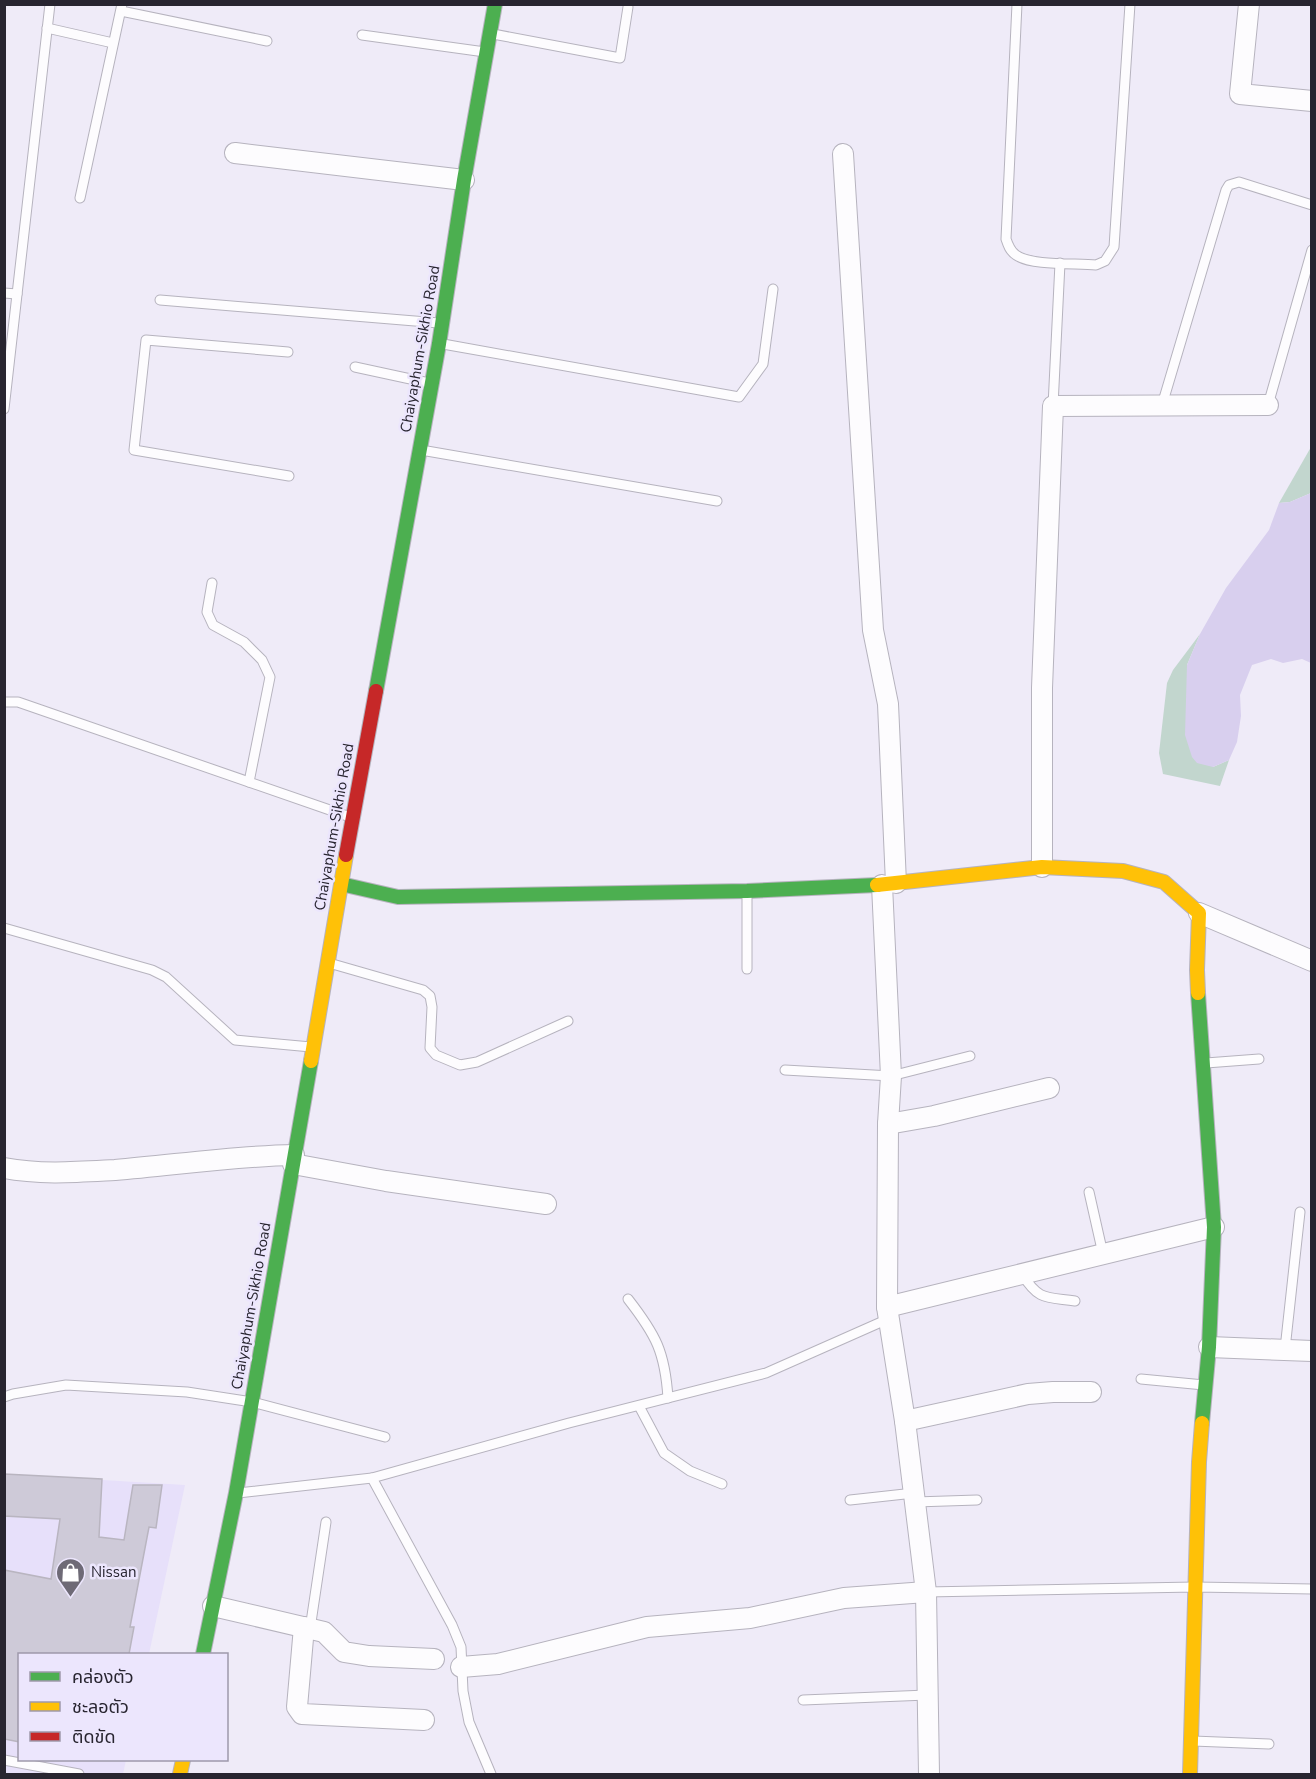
<svg xmlns="http://www.w3.org/2000/svg" width="1316" height="1779" font-family="'Nunito Sans','Noto Sans Thai',sans-serif">
	<style>
		.built { fill: #e7e0fa }
		.green { fill: #c2d6ce }
		.water { fill: #d8cfee }
		.building { fill: #cecad8; stroke: #b9b5c0; stroke-width: 1.5 }
		.lines { fill: none; stroke-linecap: round; stroke-linejoin: round }
		.lane-casing { stroke: #b6b3be; stroke-width: 11 }
		.street-casing { stroke: #b6b3be; stroke-width: 22 }
		.fast-casing { stroke: #b6b3be; stroke-width: 16 }
		.slow-casing { stroke: #b6b3be; stroke-width: 16 }
		.jam-casing { stroke: #b6b3be; stroke-width: 16 }
		.lane { stroke: #fdfcfe; stroke-width: 9 }
		.street { stroke: #fdfcfe; stroke-width: 20 }
		.fast { stroke: #4caf50; stroke-width: 14 }
		.slow { stroke: #ffc107; stroke-width: 14 }
		.jam { stroke: #c62828; stroke-width: 14 }
		.labels { text-anchor: middle; stroke-width: 5; stroke-linejoin: round; paint-order: stroke }
		.street-label { font-size: 15px; fill: #282530; stroke: #ece6fd }
		.poi-label { font-size: 15px; fill: #282530; stroke: #ece6fd; text-anchor: start }
	</style>
	<rect width="100%" height="100%" fill="#efebf8"/>
	<polygon class="built" points="4,1474 185,1485 149,1654 20,1654 20,1760 126,1760 123,1774 5,1774"/>
	<g class="green">
		<polygon points="1311,447 1311,493 1290,502 1279,503"/>
		<polygon points="1200,634 1187,665 1213,767 1229,760 1220,786 1163,774 1159,753 1167,683 1173,670"/>
	</g>
	<polygon class="water" points="1311,493 1311,663 1302,659 1283,663 1271,659 1252,665 1240,695 1241,716 1237,742 1229,760 1213,767 1197,763 1192,757 1185,735 1187,665 1200,634 1226,588 1269,530 1279,503 1290,502"/>
	<polygon class="building" points="4,1474 102,1479 99,1537 124,1540 133,1485 162,1485 156,1528 149,1527 130,1627 134,1627 129,1654 20,1654 20,1742 4,1739 4,1570 51,1579 60,1519 4,1516"/>
	<g class="lines">
		<defs>
			<g id="lane">
				<path d="M1017 4 1006 239C1008 245 1010 251 1016 255 1032 266 1075 263 1096 265L1105 261 1114 247 1130 4"/>
				<polyline points="121,11 267,41"/>
				<polyline points="47,28 113,43"/>
				<polyline points="493,34 620,58 628,7"/>
				<polyline points="362,35 485,52"/>
				<polyline points="80,198 122,4"/>
				<polyline points="4,293 17,294"/>
				<polyline points="160,300 439,323"/>
				<polyline points="443,344 739,397 763,364 773,289"/>
				<polyline points="288,352 146,340 134,450 289,476"/>
				<polyline points="355,367 429,383"/>
				<polyline points="1162,405 1226,190 1229,185 1239,182 1312,205"/>
				<polyline points="1268,405 1312,250"/>
				<polyline points="1053,406 1060,263"/>
				<polyline points="4,409 50,4"/>
				<polyline points="421,450 717,501"/>
				<polyline points="212,583 207,612 213,625 244,642 262,660 270,677 249,782"/>
				<polyline points="4,702 18,702 350,817"/>
				<polyline points="4,928 152,970 166,977 235,1040 311,1047"/>
				<polyline points="329,963 423,990 430,996 432,1007 430,1048 436,1055 460,1065 477,1062 568,1021"/>
				<polyline points="747,969 747,893"/>
				<polyline points="1206,1063 1259,1059"/>
				<polyline points="785,1070 891,1076 970,1056"/>
				<polyline points="1089,1192 1103,1254"/>
				<path d="M1022 1274C1039 1301 1046 1297 1075 1301"/>
				<path d="M628 1299C656 1335 665 1352 668 1398"/>
				<polyline points="1285,1349 1300,1212"/>
				<polyline points="1141,1379 1204,1385"/>
				<polyline points="4,1397 13,1394 66,1385 187,1392 252,1402 385,1437"/>
				<polyline points="639,1406 664,1453 690,1471 722,1484"/>
				<polyline points="372,1478 452,1625 461,1647 463,1691 469,1722 491,1774"/>
				<polyline points="238,1493 372,1478 569,1423 766,1373 888,1319"/>
				<polyline points="850,1500 914,1493"/>
				<polyline points="915,1502 977,1500"/>
				<polyline points="926,1592 1195,1587 1312,1589"/>
				<polyline points="310,1629 326,1522"/>
				<polyline points="803,1700 927,1695"/>
				<polyline points="1193,1741 1269,1744"/>
				<polyline points="4,1760 79,1774"/>
			</g>
			<g id="street">
				<polyline points="1249,4 1240,94 1312,101"/>
				<polyline points="235,153 464,180"/>
				<polyline points="843,154 873,630 888,704 896,883"/>
				<polyline points="1042,867 1042,688 1053,406 1268,405"/>
				<polyline points="882,885 891,1076 888,1124 887,1307 905,1421 926,1592 929,1774"/>
				<polyline points="1199,913 1312,961"/>
				<polyline points="888,1124 934,1116 1049,1088"/>
				<polyline points="293,1164 386,1181 546,1204"/>
				<path d="M4 1168C41 1175 78 1172 115 1170 175 1165 234 1156 294 1155"/>
				<polyline points="887,1307 1214,1227"/>
				<polyline points="1209,1347 1312,1351"/>
				<polyline points="905,1421 1028,1394 1053,1392 1091,1392"/>
				<polyline points="213,1606 324,1632 344,1652 369,1656 434,1659"/>
				<polyline points="304,1627 297,1707 302,1714 424,1720"/>
				<polyline points="461,1667 498,1664 647,1627 750,1618 844,1598 926,1592"/>
			</g>
			<g id="fast">
				<polyline points="376,691 439,344 464,180 495,4"/>
				<polyline points="341,884 398,897 747,891 877,885"/>
				<polyline points="1198,993 1214,1227 1209,1347 1202,1423"/>
				<polyline points="203,1654 236,1493 311,1061"/>
			</g>
			<g id="slow">
				<polyline points="877,885 1042,867 1123,871 1164,882 1199,913 1197,970 1198,993"/>
				<polyline points="311,1061 346,855"/>
				<polyline points="180,1774 183,1760"/>
				<polyline points="1190,1774 1199,1462 1202,1423"/>
			</g>
			<polyline id="jam" points="346,855 376,691"/>
		</defs>
		<use href="#lane" class="lane-casing"/>
		<use href="#street" class="street-casing"/>
		<use href="#fast" class="fast-casing"/>
		<use href="#slow" class="slow-casing"/>
		<use href="#jam" class="jam-casing"/>
		<use href="#lane" class="lane"/>
		<use href="#street" class="street"/>
		<use href="#fast" class="fast"/>
		<use href="#slow" class="slow"/>
		<use href="#jam" class="jam"/>
	</g>
	<defs>
		<symbol id="shop-pin" viewBox="-11 -11 22 30"><path d="M0 17L-7.5 6A9.5 9.5 0 1 1 7.5 6Z" fill="#6e6a76" stroke="#ece6fd"/><path d="M-5-2.5h2.3a2.7 3.5 0 0 1 5.4 0H5L5.5 6h-11ZM-1.5-2.5h3a1.5 2.3 0 0 0-3 0Z" fill="#fff"/></symbol>
	</defs>
	<g fill-rule="evenodd">
		<use href="#shop-pin" x="54" y="1556" width="33" height="45"/>
	</g>
	<g class="labels">
		<g class="street-label">
			<text transform="translate(420 349) rotate(-80)" y="5">Chaiyaphum-Sikhio Road</text>
			<text transform="translate(334 827) rotate(-80)" y="5">Chaiyaphum-Sikhio Road</text>
			<text transform="translate(251 1306) rotate(-80)" y="5">Chaiyaphum-Sikhio Road</text>
		</g>
		<g class="poi-label">
			<text x="91" y="1577">Nissan</text>
		</g>
	</g>
	<rect width="1316" height="1779" fill="none" stroke="#282530" stroke-width="12"/>
	<rect x="18" y="1653" width="210" height="108" fill="#ece6fd" stroke="#9e99ab" stroke-width="1.5"/>
	<rect x="30" y="1672" width="30" height="9" fill="#4caf50" stroke="#9e99ab" stroke-width="1.5"/>
	<text x="72" y="1683" font-size="18" fill="#282530">คล่องตัว</text>
	<rect x="30" y="1702" width="30" height="9" fill="#ffc107" stroke="#9e99ab" stroke-width="1.5"/>
	<text x="72" y="1713" font-size="18" fill="#282530">ชะลอตัว</text>
	<rect x="30" y="1732" width="30" height="9" fill="#c62828" stroke="#9e99ab" stroke-width="1.5"/>
	<text x="72" y="1743" font-size="18" fill="#282530">ติดขัด</text>
</svg>
